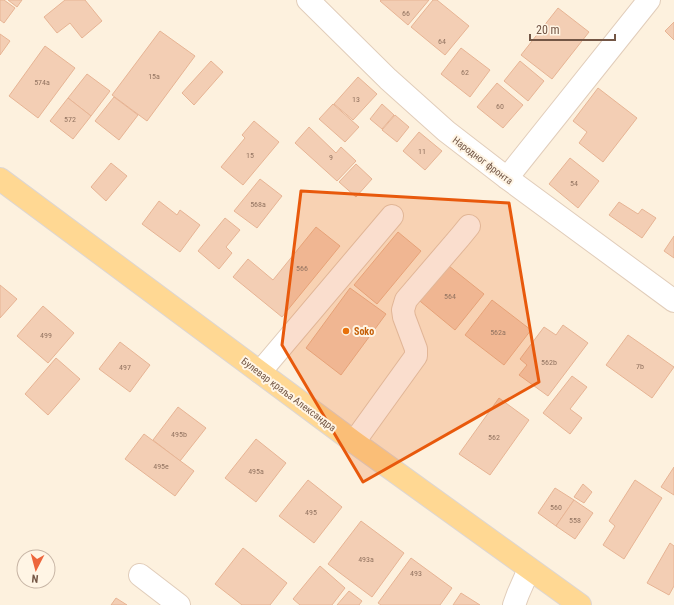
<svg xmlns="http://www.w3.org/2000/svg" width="674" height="605" font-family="'Roboto Condensed',sans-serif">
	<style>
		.building { fill: #f3ceb4; stroke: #e7b494 }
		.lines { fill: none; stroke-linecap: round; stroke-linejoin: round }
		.minor-casing { stroke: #e1cdba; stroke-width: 24 }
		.major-casing { stroke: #ddd6d2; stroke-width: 24 }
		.minor { stroke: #fff; stroke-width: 22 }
		.major { stroke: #ffd893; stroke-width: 22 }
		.marked { fill: #e8590c; fill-opacity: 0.2; stroke: #e8590c; stroke-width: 3; stroke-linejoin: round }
		.food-dot { fill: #e8710a; stroke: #fff5e5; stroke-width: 1.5 }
		.labels { text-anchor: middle; stroke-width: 4; stroke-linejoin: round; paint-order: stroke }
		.number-label { font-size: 8px; fill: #937461 }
		.street-label { font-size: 10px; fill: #735645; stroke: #fff5e5 }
		.food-label { font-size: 10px; font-weight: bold; fill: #c56008; stroke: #fff5e5; text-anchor: start }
	</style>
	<rect width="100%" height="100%" fill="#fdf1de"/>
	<g class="building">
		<polygon points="0,0 4,0 15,8 4,23 0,20"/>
		<polygon points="8,0 22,0 17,7"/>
		<polygon points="65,0 85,0 102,21 82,38 70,23 57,33 44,17"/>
		<polygon points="381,0 429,0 408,25 380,1"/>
		<polygon points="433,0 437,0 469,26 445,55 411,27"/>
		<polygon points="558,8 589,32 552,79 521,55"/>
		<polygon points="674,22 674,40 665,31"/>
		<polygon points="160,31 195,56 147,121 112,95"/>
		<polygon points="0,34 10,41 0,55"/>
		<polygon points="45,46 75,68 38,118 9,96"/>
		<polygon points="461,48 490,70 470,97 441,74"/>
		<polygon points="211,61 223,72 194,105 182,93"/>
		<polygon points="520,61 544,81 528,101 504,81"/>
		<polygon points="87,74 110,91 91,116 68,98"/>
		<polygon points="358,77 377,94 353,120 334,104"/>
		<polygon points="497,83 523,105 503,128 477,107"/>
		<polygon points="598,88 637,118 603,162 579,143 587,132 573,121"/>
		<polygon points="114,97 138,115 119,140 95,121"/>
		<polygon points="68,98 91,116 73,139 50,121"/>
		<polygon points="333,104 359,127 345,142 319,119"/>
		<polygon points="382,104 394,115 382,129 370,119"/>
		<polygon points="395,115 409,127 397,142 382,130"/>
		<polygon points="254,121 279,142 243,185 221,167 245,138 242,135"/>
		<polygon points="309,127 336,153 341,147 356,161 337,181 295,143"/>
		<polygon points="419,132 442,151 425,170 403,151"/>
		<polygon points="570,158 599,181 578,208 549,184"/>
		<polygon points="111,163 127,176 106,201 91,187"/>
		<polygon points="356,164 372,179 356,197 339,182"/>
		<polygon points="260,179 282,196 257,228 234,211"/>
		<polygon points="159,201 177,215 180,210 200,225 180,252 142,224"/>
		<polygon points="619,202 638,214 642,209 656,218 642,238 609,215"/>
		<polygon points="225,218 240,230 226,247 232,253 219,269 198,251"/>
		<polygon points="316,227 340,246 282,317 233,277 248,259 273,280"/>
		<polygon points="398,232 421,251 377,304 354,285"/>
		<polygon points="674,236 674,258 664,251"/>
		<polygon points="444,262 484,294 455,330 415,297"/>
		<polygon points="0,285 17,299 0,318"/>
		<polygon points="350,288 386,314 341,375 306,348"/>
		<polygon points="492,300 531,330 504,365 465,335"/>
		<polygon points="43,306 74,333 48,363 17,336"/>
		<polygon points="563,325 588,343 548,396 519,375 527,365 520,359 544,327 556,335"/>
		<polygon points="628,335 674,367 652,398 606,365"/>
		<polygon points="120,342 150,365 130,392 99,369"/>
		<polygon points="56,358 80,379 48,415 25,394"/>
		<polygon points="572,376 587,387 570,409 582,418 570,434 543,413"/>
		<polygon points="499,398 529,420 490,475 459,454"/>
		<polygon points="178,407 206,428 180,461 153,440"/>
		<polygon points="144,434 194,471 175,496 125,459"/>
		<polygon points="256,439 286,463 256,502 225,478"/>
		<polygon points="674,467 674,495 661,487"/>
		<polygon points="308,480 342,507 314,543 279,516"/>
		<polygon points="635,480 662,498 624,559 603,545 615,526 609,521"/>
		<polygon points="583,484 592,492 584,503 574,497"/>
		<polygon points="555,488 574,500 556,526 538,513"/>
		<polygon points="574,500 593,513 575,539 556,526"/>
		<polygon points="361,521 404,553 372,597 328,564"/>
		<polygon points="670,543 674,546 674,586 669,595 647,583"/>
		<polygon points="243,548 287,583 270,605 242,605 215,584"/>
		<polygon points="411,558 452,588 440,605 381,605 378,603"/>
		<polygon points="320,566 345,588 332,605 300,605 293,599"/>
		<polygon points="349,591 362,601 359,605 337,605"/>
		<polygon points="461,593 480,605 453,605"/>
		<polygon points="116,598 127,605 111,605"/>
	</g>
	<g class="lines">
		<defs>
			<g id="minor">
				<polyline points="308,0 388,79 446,131 507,178 674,301"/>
				<polyline points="507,178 649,0"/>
				<polyline points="260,372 392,216"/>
				<polyline points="354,442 416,356 416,349 404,317 403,310 406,300 460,237 469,226"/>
				<polyline points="140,575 179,605"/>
				<polyline points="514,605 518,594 529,569"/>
			</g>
			<polyline id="major" points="0,179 354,442 580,605"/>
		</defs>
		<use href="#minor" class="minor-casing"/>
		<use href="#major" class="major-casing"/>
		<use href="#minor" class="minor"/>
		<use href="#major" class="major"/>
	</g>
	<path class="marked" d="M301 191 509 203 539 382 363 482 282 345Z"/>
	<circle class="food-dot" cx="346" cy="331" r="4"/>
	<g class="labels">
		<g class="number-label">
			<text x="406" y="16">66</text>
			<text x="442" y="44">64</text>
			<text x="465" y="75">62</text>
			<text x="154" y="79">15a</text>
			<text x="42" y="85">574a</text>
			<text x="356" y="102">13</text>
			<text x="500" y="109">60</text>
			<text x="70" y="122">572</text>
			<text x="422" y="154">11</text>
			<text x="250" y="158">15</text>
			<text x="331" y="160">9</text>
			<text x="574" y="186">54</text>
			<text x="258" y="207">568a</text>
			<text x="302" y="271">566</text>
			<text x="450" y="299">564</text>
			<text x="498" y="335">562a</text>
			<text x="46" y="338">499</text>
			<text x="549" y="365">562b</text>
			<text x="640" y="369">7b</text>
			<text x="125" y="370">497</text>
			<text x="179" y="437">495b</text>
			<text x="494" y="440">562</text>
			<text x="161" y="469">495e</text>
			<text x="256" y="474">495a</text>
			<text x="556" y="510">560</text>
			<text x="311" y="515">495</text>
			<text x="575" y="523">558</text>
			<text x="366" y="562">493a</text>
			<text x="416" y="576">493</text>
		</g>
		<g class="street-label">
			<text transform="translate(483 160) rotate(37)" y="4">Народног фронта</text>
			<text transform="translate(289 394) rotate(37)" y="4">Булевар краља Александра</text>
		</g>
		<g class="food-label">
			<text x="354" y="335">Soko</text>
		</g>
	</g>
	<g transform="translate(36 569) rotate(186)"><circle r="19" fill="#fff5e5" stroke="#c7b5a5"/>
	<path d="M0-3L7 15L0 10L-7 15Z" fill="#ed663c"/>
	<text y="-6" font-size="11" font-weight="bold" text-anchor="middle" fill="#735645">N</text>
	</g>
	<path d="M530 34v6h85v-6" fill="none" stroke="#735645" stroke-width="2"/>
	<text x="536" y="34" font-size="12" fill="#735645" stroke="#fff5e5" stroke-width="3" paint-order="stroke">20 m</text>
</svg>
